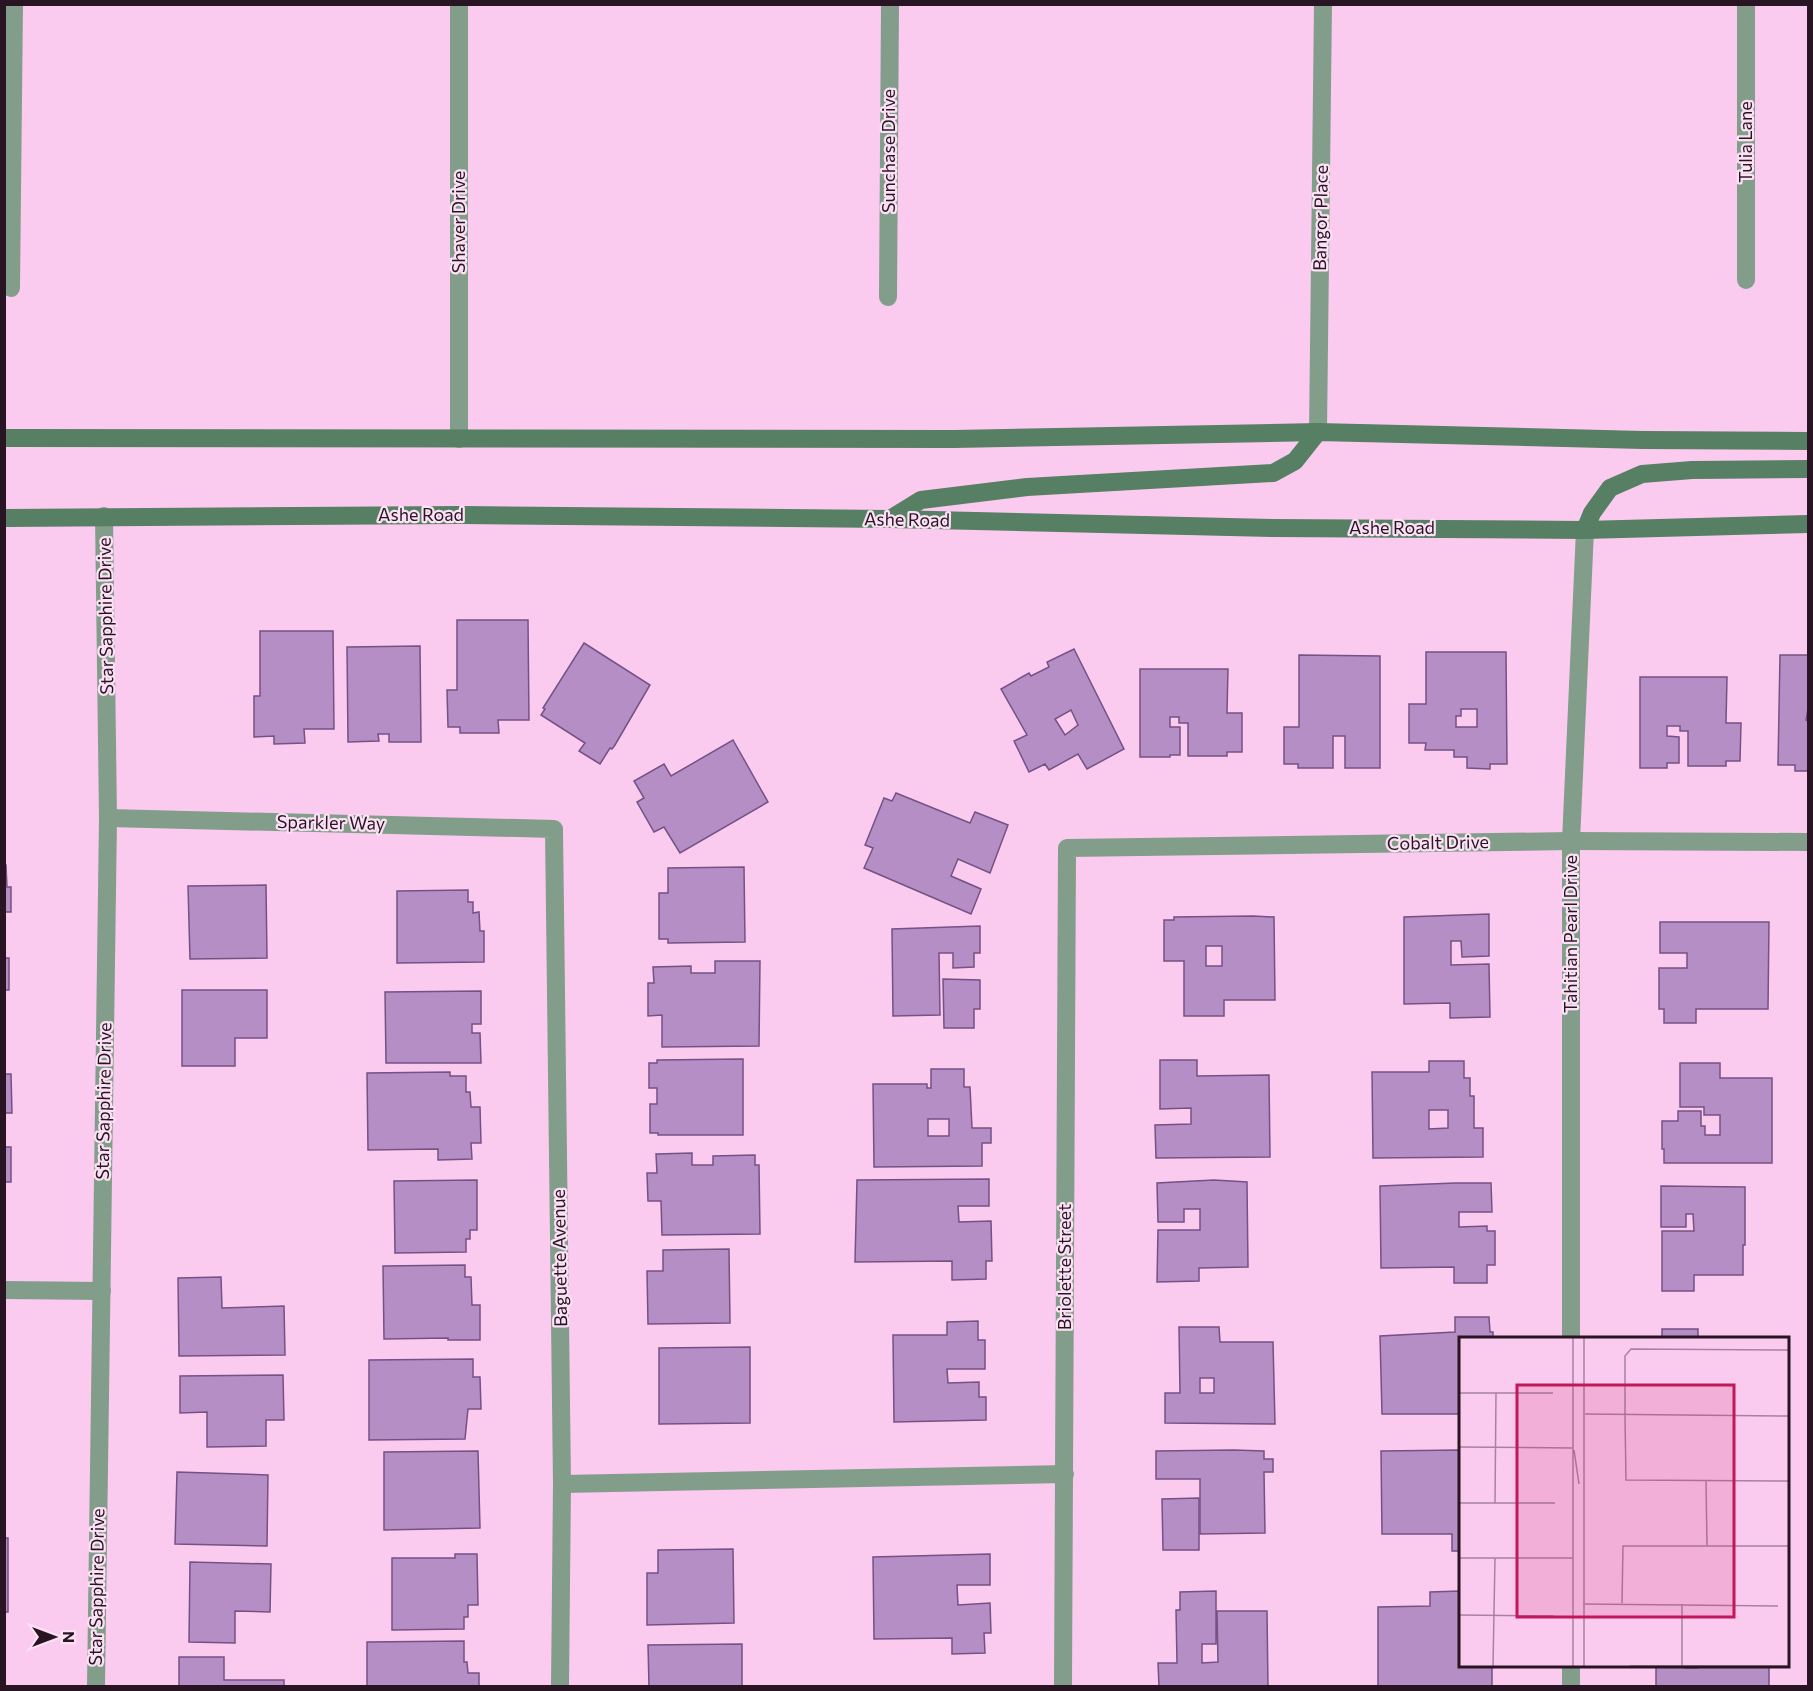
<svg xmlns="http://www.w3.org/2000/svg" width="1813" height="1691" font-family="Commissioner,sans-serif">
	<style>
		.building { fill: #b48ec5; stroke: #755184; stroke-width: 1.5; fill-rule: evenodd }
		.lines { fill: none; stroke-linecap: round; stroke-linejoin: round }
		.street { stroke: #839d8b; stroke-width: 18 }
		.secondary { stroke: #567f64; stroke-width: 18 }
		.labels { text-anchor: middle; stroke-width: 4.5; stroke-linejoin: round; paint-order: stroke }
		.street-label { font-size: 18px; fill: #291424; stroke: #fae1f3 }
		.inset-road { fill: none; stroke: #a7829e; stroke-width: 1.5 }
		.view { fill: #c2185b; fill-opacity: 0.15; stroke: #c2185b; stroke-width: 3 }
		.inset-edge { fill: none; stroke: #291424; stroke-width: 3 }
	</style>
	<rect width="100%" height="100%" fill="#fbcbef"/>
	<g class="building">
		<polygon points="457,620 528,620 529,720 498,720 499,733 460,733 460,727 448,727 447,690 457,690"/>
		<polygon points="260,631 333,631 334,729 304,729 305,743 274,744 274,736 254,737 254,696 260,696"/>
		<polygon points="584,643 650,685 615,745 612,749 610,748 600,764 579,751 585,743 541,715 545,709 543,708"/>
		<polygon points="420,646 421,742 389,742 389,734 378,734 379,741 348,742 347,647"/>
		<path d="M1074 649 1124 749 1087 769 1078 754 1049 770 1045 764 1029 772 1014 741 1027 735 1001 689 1029 673 1031 676 1049 667 1047 662ZM1071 710 1078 725 1065 735 1055 719Z"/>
		<path d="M1426 652H1506L1507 764H1490V769L1467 768V757H1454V750H1425L1426 743H1409V704H1426ZM1461 709H1477V727H1456V716H1461Z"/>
		<polygon points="1299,655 1380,656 1380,768 1345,768 1345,736 1333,736 1333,768 1298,768 1298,764 1284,764 1284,727 1299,727"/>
		<polygon points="1780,655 1808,655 1808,709 1806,720 1808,721 1808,771 1795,771 1795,765 1778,765"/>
		<polygon points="1140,669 1228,669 1227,713 1242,713 1242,752 1227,752 1227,756 1188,756 1188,723 1179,723 1179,717 1170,717 1170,727 1180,727 1180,755 1170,755 1170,757 1140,757"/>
		<polygon points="1640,677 1727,677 1726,723 1741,723 1740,761 1726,761 1726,766 1688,766 1688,731 1680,731 1680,726 1667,726 1667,736 1679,737 1679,763 1667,763 1667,768 1640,768"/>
		<polygon points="733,740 768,802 680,853 664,827 654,832 637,802 644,798 634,781 664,764 671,776"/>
		<polygon points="896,793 970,823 975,812 1008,825 990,873 958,859 951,876 981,889 971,914 864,868 873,848 865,845 884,798 892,801"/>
		<polygon points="4,865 6,865 7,887 11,887 11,912 4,912"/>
		<polygon points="744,867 745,942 668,943 668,939 659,939 659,893 668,893 668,868"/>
		<polygon points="266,885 267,958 190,959 188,886"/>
		<polygon points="468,890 468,902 473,902 473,913 479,912 480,931 484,931 484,962 397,963 397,891"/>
		<polygon points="1489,914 1489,956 1462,957 1461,941 1451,941 1451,965 1489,964 1490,1017 1450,1018 1450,1003 1404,1004 1404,917"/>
		<path d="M1253 916 1274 917 1275 1000H1224V1016H1184V961H1164V920H1174V917ZM1206 946H1222V966H1206Z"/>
		<polygon points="1660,922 1769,922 1768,1009 1696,1009 1696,1023 1664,1023 1664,1009 1659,1009 1659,968 1687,968 1687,953 1660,953"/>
		<polygon points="980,926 980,953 974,953 974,967 953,968 953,953 939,953 940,1015 893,1016 892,929"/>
		<rect x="4" y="958" width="5" height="32"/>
		<polygon points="715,961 760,961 759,1046 662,1047 662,1015 648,1016 648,983 654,983 653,967 691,966 691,973 715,973"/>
		<polygon points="943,979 980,980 980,1009 974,1009 974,1028 944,1028"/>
		<polygon points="182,990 267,990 267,1038 235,1038 235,1066 182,1066"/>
		<polygon points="481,991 481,1024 472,1024 472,1033 480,1033 481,1063 386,1063 385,992"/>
		<polygon points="743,1059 743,1135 658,1135 658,1133 650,1133 650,1104 657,1104 657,1088 649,1088 649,1063 657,1063 657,1060"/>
		<polygon points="1160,1060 1197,1060 1197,1076 1269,1075 1270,1157 1156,1158 1155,1125 1191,1124 1191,1108 1160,1109"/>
		<path d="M1429 1061H1464V1078H1470V1096H1474V1128H1483V1157L1373 1158 1372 1072H1429ZM1429 1110H1448V1128L1429 1129Z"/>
		<polygon points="1680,1063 1720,1063 1720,1078 1772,1078 1772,1163 1664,1163 1664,1149 1662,1149 1662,1121 1678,1121 1678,1111 1701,1111 1701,1126 1705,1126 1705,1135 1720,1135 1720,1115 1704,1115 1704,1107 1680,1107"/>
		<path d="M931 1069H964V1087H970L972 1128H991V1143H982V1166L874 1167 873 1084H927V1088H931ZM928 1119H949V1136H928Z"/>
		<polygon points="450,1072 450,1076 466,1076 466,1092 470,1092 471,1107 480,1107 481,1143 471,1143 472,1159 438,1160 438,1149 368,1150 367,1073"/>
		<polygon points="4,1074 11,1074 12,1113 4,1113"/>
		<rect x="4" y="1147" width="7" height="35"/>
		<polygon points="692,1153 692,1165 713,1165 713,1156 755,1155 755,1165 759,1165 760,1234 662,1235 661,1201 648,1201 647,1173 657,1173 656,1154"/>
		<polygon points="989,1179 989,1206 958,1206 959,1222 991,1221 992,1261 986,1261 986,1279 952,1280 952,1261 855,1262 857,1180"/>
		<polygon points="477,1180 477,1230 470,1230 470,1239 466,1239 466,1252 395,1253 394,1181"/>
		<polygon points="1214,1180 1247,1182 1248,1267 1199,1268 1199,1281 1157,1282 1158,1230 1200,1230 1200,1209 1184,1209 1184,1222 1158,1222 1157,1183"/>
		<polygon points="1455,1183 1491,1183 1492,1212 1459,1212 1459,1227 1487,1226 1487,1231 1495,1231 1495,1265 1487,1265 1487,1283 1454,1283 1454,1267 1381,1268 1380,1186"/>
		<polygon points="1661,1186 1745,1187 1745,1245 1743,1245 1743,1275 1694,1275 1694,1291 1662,1291 1662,1231 1694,1231 1693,1214 1686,1214 1686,1227 1661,1227"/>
		<polygon points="729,1249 730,1323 648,1324 647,1271 663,1271 663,1250"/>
		<polygon points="465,1265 465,1277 471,1277 472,1305 480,1305 480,1340 448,1340 448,1338 384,1339 383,1266"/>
		<polygon points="221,1277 222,1308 284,1306 285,1355 179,1356 178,1278"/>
		<polygon points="1455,1317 1489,1317 1490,1332 1493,1332 1493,1338 1460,1338 1460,1368 1459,1368 1460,1414 1382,1414 1380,1336 1455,1332"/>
		<polygon points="978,1321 978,1340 985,1340 985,1369 947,1369 948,1383 979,1382 979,1397 986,1397 986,1420 894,1422 893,1335 947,1335 947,1322"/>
		<path d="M1179 1327H1219L1220 1342H1273L1275 1424 1165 1423V1393H1180ZM1200 1378H1214V1393H1200Z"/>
		<rect x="1662" y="1329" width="36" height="9"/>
		<polygon points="750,1347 750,1423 659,1424 659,1348"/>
		<polygon points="473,1359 473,1377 480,1377 481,1409 468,1409 465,1439 369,1440 369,1360"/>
		<polygon points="283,1375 284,1420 266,1420 266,1446 207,1447 207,1412 180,1413 180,1376"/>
		<polygon points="1234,1450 1264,1451 1264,1459 1273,1459 1273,1472 1264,1472 1265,1533 1200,1534 1200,1479 1156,1479 1156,1451"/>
		<polygon points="1460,1450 1460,1551 1452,1551 1452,1534 1382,1534 1381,1451"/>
		<polygon points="478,1451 480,1528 384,1530 384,1452"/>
		<polygon points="177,1472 268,1475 267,1546 175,1544"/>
		<polygon points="1199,1498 1199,1550 1163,1550 1162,1499"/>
		<rect x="4" y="1538" width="4" height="74"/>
		<polygon points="733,1549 734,1623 647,1625 647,1573 658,1573 658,1550"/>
		<polygon points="455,1554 477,1554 478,1605 468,1605 468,1617 464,1617 464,1629 392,1630 392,1558 455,1558"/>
		<polygon points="990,1554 990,1585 957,1585 958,1605 990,1603 991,1633 984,1633 985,1653 952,1654 952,1638 874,1639 873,1557"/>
		<polygon points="190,1562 271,1564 270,1612 235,1611 235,1643 189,1642"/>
		<polygon points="1216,1591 1216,1644 1202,1644 1202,1663 1218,1662 1217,1611 1267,1611 1268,1686 1159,1686 1158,1663 1177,1663 1176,1610 1180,1610 1180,1592"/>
		<polygon points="1460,1591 1460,1666 1492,1666 1492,1686 1378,1686 1378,1607 1430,1606 1430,1592"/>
		<polygon points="464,1641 464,1662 467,1662 468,1673 479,1673 479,1686 367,1686 367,1642"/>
		<polygon points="742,1644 742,1686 649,1686 648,1645"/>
		<polygon points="179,1657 224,1657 224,1680 284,1680 284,1686 179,1686"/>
		<polygon points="1658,1666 1685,1666 1685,1668 1697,1668 1697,1666 1769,1666 1769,1686 1656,1686 1656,1668"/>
	</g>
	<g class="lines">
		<g class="street">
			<polyline points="459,4 459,439"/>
			<polyline points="1746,4 1746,280"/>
			<polyline points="11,288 14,4"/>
			<polyline points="888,297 890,4"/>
			<polyline points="1318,432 1323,4"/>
			<polyline points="108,818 554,829 562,1484 560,1686"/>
			<polyline points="4,1290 102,1291"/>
			<polyline points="1571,1338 1571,841 1585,530"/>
			<polyline points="562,1484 1065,1474"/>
			<polyline points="1571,1666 1571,1686"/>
			<polyline points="96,1686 108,818 104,516"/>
			<polyline points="1063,1686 1067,848 1571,841 1808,842"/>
		</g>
		<g class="secondary">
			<polyline points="4,438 954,439 1318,432 1643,440 1808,441"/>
			<polyline points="4,518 462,515 890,519 1272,528 1585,530 1808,524"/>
			<polyline points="890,519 921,500 1027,487 1273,473 1295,461 1318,432"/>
			<polyline points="1585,530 1592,513 1610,488 1642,474 1692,470 1808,469"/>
		</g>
	</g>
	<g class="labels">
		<g class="street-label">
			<text transform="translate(1746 142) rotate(-90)" y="6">Tulia Lane</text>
			<text transform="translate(889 151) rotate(-90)" y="6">Sunchase Drive</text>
			<text transform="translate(1321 218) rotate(-89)" y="6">Bangor Place</text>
			<text transform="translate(459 222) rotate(-90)" y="6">Shaver Drive</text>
			<text x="421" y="521">Ashe Road</text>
			<text transform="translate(907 520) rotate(1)" y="6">Ashe Road</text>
			<text x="1392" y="534">Ashe Road</text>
			<text transform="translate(106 616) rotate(-91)" y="6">Star Sapphire Drive</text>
			<text transform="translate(331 823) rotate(1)" y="6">Sparkler Way</text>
			<text transform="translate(1438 843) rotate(-1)" y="6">Cobalt Drive</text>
			<text transform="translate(1571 934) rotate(-90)" y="6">Tahitian Pearl Drive</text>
			<text transform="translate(104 1101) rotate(-89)" y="6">Star Sapphire Drive</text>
			<text transform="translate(560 1258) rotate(-91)" y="6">Baguette Avenue</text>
			<text transform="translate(1065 1267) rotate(-90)" y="6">Briolette Street</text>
			<text transform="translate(97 1587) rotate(-89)" y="6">Star Sapphire Drive</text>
		</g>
	</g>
	<g transform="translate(1459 1337)">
		<rect width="330" height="330" fill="#fbcbef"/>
		<path class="inset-road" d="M125 1V329M330 13 172 12 166 19V79L167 143 330 144M0 56H94M126 77 330 79M0 110 113 111M115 113 120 147M247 144 248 208M0 166H96M36 166 37 56M0 221H114M163 266 164 209H330M124 267 319 269M0 278 95 279M34 329 36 221M114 329V1M171 329H330M223 329V267"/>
		<path class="view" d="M58 48H275V280H58Z"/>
		<rect width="330" height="330" class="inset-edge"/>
	</g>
	<rect width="1813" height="1691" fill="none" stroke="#291424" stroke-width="12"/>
	<g transform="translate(54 1637) rotate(90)" stroke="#fae1f3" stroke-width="4.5" paint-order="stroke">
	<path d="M0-4.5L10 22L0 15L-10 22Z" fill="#291424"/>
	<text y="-9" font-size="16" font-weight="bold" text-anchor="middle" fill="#291424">N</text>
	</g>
</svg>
